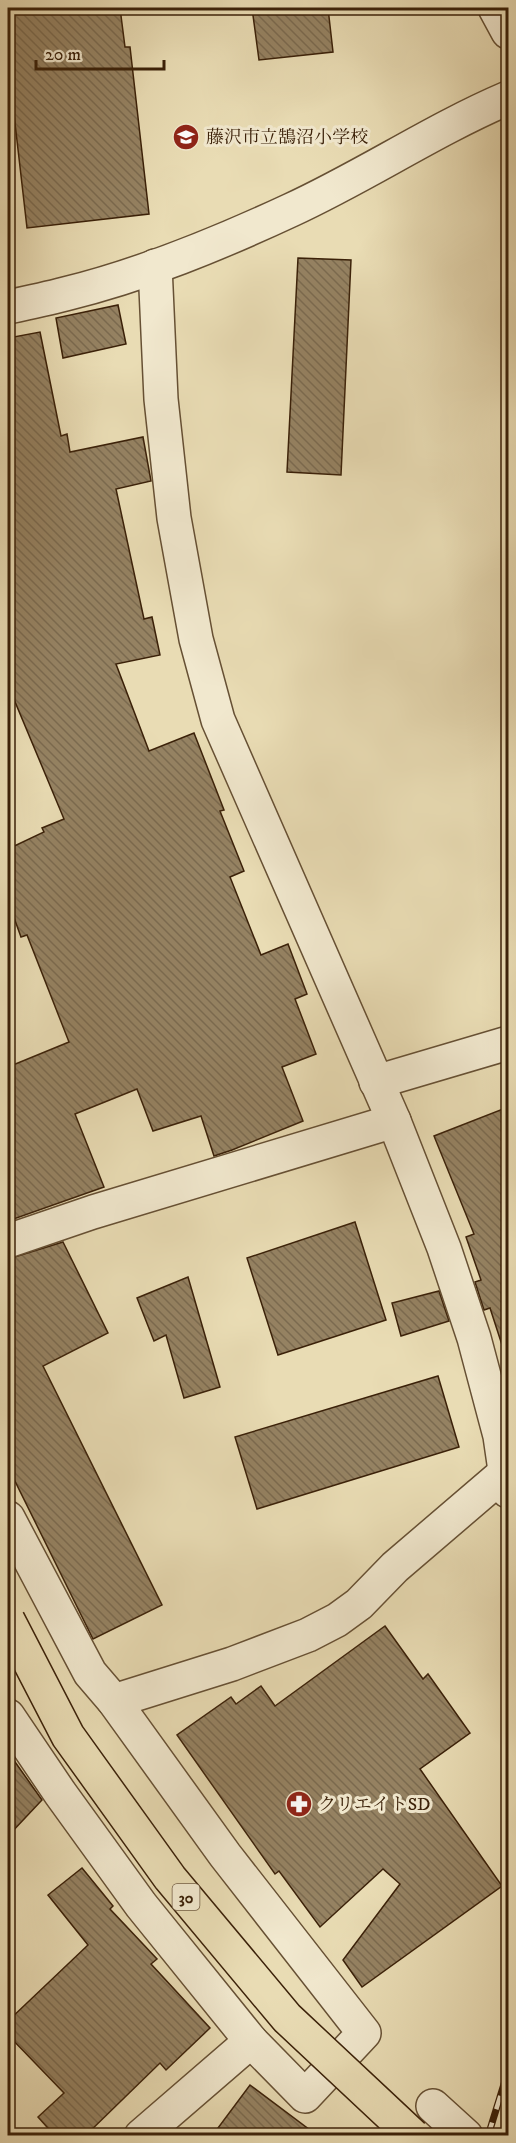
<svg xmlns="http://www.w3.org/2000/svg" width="516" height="2143" font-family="'IM FELL DW Pica','Noto Serif JP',serif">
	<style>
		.building { fill: url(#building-back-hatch); stroke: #3b2109; stroke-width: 1.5 }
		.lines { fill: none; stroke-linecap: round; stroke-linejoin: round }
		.street-casing { stroke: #665034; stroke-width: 36 }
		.street { stroke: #f1e8ce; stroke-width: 33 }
		.rail-casing { stroke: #3b2109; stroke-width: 7 }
		.rail { stroke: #f1e8ce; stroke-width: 4.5; stroke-dasharray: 14; stroke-linecap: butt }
		.primary-bridge-casing { stroke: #3b2109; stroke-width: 36; stroke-linecap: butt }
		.primary-bridge { stroke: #e9dcb4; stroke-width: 33 }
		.labels { text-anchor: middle; stroke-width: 6; stroke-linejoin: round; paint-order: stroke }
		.shield { fill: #f1e8ce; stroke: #725d44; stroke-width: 1.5 }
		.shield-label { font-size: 16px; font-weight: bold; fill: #3b2109 }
		.poi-label { font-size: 18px; fill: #3b2109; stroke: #f1e8ce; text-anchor: start }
	</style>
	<defs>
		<pattern id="building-back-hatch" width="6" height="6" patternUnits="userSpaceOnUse" patternTransform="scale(1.5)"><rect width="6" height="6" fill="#958262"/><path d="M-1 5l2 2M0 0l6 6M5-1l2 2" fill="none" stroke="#7b6a4f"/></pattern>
	</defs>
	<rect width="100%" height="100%" fill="#e9dcb4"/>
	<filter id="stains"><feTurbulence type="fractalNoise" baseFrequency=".00333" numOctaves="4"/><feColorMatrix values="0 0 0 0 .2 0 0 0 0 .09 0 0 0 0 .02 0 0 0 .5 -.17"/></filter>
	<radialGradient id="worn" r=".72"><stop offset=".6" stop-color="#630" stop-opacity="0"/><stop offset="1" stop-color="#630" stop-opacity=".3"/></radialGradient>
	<g class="building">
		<polygon points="8,8 120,8 125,47 130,47 149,214 27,228 8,62"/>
		<polygon points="252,8 328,8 333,52 259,60"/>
		<polygon points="298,258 351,260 341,475 287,472"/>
		<polygon points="118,305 126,344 63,358 56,318"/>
		<polygon points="40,332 61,436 67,434 70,452 143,437 151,481 116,489 144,619 152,617 160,655 116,664 149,751 194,733 224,810 220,811 244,871 230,877 261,955 288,944 307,994 295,999 316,1054 282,1067 303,1121 232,1150 214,1156 201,1116 153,1131 137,1089 75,1114 104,1187 8,1221 8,1067 69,1042 27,935 21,937 8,901 8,849 44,832 42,828 64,819 8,685 8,338"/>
		<polygon points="508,1107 508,1344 502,1345 490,1308 484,1310 475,1282 481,1280 466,1237 474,1234 434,1136"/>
		<polygon points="355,1222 386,1320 278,1355 247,1258"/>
		<polygon points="63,1242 108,1333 43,1366 162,1605 93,1639 8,1467 8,1259"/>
		<polygon points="188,1277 220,1387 184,1398 166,1335 154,1341 137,1298"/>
		<polygon points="439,1291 449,1321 401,1336 392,1303"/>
		<polygon points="438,1376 459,1447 257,1509 235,1437"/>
		<polygon points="385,1626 423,1679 428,1674 470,1733 420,1769 502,1886 362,1987 343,1960 400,1884 383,1869 320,1927 279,1871 275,1874 177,1735 231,1697 236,1704 261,1686 275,1706"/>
		<polygon points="8,1752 42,1800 8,1836"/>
		<polygon points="82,1868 113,1906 110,1909 157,1959 151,1964 210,2028 166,2070 160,2063 85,2136 55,2136 38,2117 64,2093 8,2035 8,2021 88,1945 48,1895"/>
		<polygon points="250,2085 318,2136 212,2136"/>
	</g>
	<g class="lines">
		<defs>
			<g id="street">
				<polyline points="495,8 508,32"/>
				<polyline points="155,266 161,399 174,518 196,639 218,720 394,1121 444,1248 474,1338 500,1436 508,1491"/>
				<path d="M8 307C27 303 46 299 65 294 143 275 218 244 291 210 365 176 433 130 508 98"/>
				<polyline points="376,1082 508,1043"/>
				<polyline points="8,1241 93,1212 394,1121"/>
				<polyline points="8,1518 90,1673 114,1701 225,1855 364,2033 305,2096 251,2041 141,1905 60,1793 8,1716"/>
				<polyline points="114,1701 232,1664 308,1635 337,1620 359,1604 395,1567 506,1472"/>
				<polyline points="433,2106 466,2136"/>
				<polyline points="141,2136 251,2041"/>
			</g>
		</defs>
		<use href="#street" class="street-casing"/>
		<use href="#street" class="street"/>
		<defs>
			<polyline id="rail" points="488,2136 508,2071"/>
		</defs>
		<use href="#rail" class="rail-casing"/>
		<use href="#rail" class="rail"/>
		<defs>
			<polyline id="primary-bridge" points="8,1620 68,1736 170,1878 287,2018 413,2136"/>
		</defs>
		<use href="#primary-bridge" class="primary-bridge-casing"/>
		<use href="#primary-bridge" class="primary-bridge"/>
	</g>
	<defs>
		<symbol id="school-disc" viewBox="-11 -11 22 22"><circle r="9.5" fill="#8f2418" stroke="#f1e8ce"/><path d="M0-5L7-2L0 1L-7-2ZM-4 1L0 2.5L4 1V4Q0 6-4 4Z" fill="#fff"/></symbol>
		<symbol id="pharmacy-disc" viewBox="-11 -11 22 22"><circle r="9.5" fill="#8f2418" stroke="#f1e8ce"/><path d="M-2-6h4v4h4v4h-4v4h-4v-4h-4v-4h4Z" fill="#fff"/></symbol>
	</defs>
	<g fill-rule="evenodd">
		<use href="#school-disc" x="171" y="122" width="30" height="30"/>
		<use href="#pharmacy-disc" x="284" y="1789" width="30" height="30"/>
	</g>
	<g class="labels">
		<rect class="shield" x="172.5" y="1884" width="27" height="26" rx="4.5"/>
		<g class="shield-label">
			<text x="186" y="1903">30</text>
		</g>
		<g class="poi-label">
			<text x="206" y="143">藤沢市立鵠沼小学校</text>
			<text x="318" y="1810">クリエイトSD</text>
		</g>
	</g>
	<rect width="516" height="2143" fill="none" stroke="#e9dcb4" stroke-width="30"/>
	<rect x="9" y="9" width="498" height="2125" fill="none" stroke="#3b2109" stroke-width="3"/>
	<rect x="15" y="15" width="486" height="2113" fill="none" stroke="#3b2109" stroke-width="1.5"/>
	<path d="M36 60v9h128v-9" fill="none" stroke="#3b2109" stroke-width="3"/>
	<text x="45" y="60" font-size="18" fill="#3b2109" stroke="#f1e8ce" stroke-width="4.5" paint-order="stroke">20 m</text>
	<rect width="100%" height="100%" filter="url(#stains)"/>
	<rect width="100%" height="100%" fill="url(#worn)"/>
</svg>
